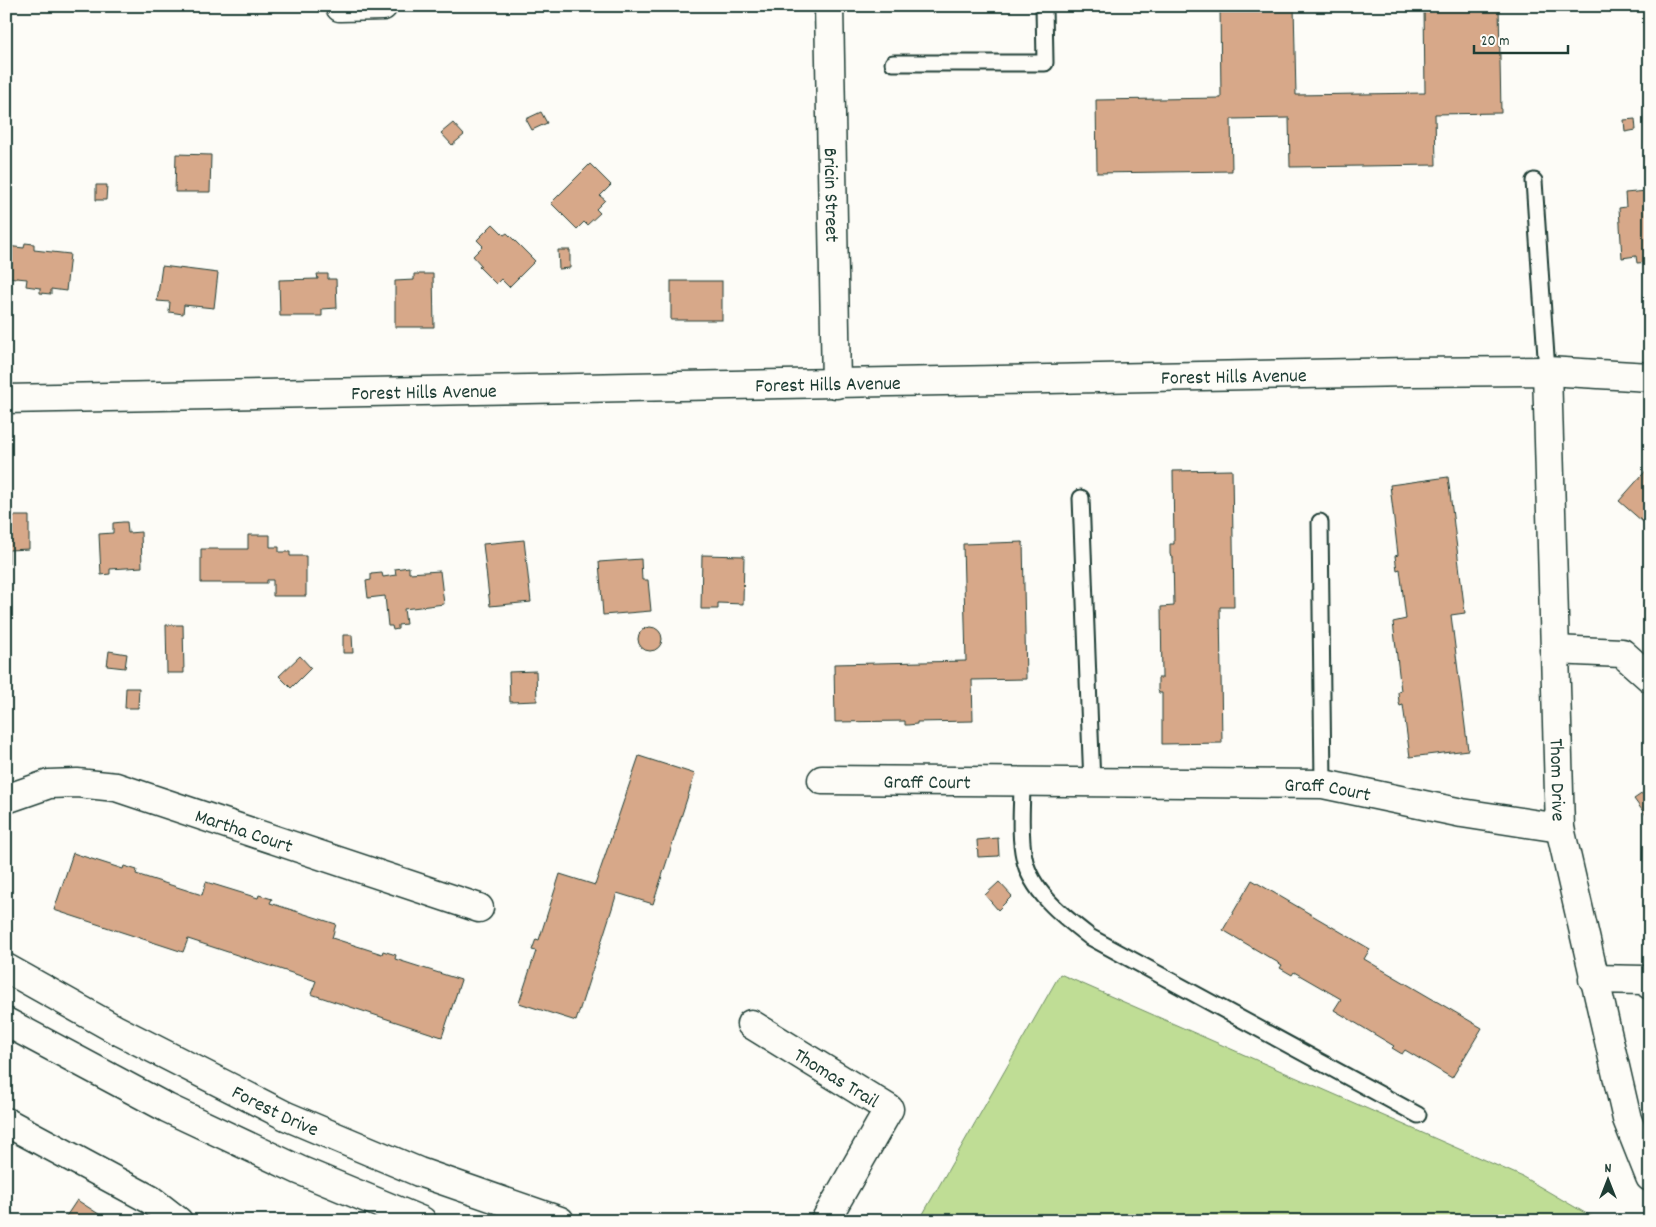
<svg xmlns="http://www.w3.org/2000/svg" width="1656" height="1227" font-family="Dekko,sans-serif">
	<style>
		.green { fill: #bfdd95; stroke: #6f8d64 }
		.building { fill: #d7a889; stroke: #1f3d34 }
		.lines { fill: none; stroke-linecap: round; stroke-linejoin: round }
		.service-casing { stroke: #1f3d34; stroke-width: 19 }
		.minor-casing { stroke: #1f3d34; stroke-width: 31 }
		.tertiary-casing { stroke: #1f3d34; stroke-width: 31 }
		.primary-casing { stroke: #1f3d34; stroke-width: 31 }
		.service { stroke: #fdfcf7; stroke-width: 15 }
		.minor { stroke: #fdfcf7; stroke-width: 28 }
		.tertiary { stroke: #fdfcf7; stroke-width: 28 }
		.primary { stroke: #fdfcf7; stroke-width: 28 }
		.labels { text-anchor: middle; stroke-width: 4; stroke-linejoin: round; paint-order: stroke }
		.street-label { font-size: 20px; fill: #1f3d34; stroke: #fdfcf7 }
	</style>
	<rect width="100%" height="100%" fill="#fdfcf7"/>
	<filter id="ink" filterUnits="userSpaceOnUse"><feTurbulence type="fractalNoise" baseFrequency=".02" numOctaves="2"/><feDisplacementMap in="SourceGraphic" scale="10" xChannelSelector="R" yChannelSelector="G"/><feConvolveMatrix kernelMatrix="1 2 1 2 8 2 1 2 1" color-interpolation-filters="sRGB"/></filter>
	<g filter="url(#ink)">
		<polygon class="green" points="1060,974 1523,1177 1599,1221 919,1221"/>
		<g class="building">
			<polygon points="1220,6 1294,6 1296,95 1425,93 1424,6 1499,6 1501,113 1435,114 1436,165 1290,167 1289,118 1231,119 1232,171 1097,173 1096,100 1221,98"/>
			<polygon points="541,112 547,123 532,130 526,119"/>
			<polygon points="1635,119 1636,130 1625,132 1624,120"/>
			<polygon points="453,123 464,135 452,145 441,133"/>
			<polygon points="176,154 211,155 210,192 175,192"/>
			<polygon points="590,164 611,185 600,196 605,200 596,209 600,213 587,225 584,222 577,229 551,203"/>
			<polygon points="96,185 107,185 106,200 96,200"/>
			<polygon points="1647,191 1650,206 1650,262 1637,263 1636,256 1622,258 1619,208 1626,207 1625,193"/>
			<polygon points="493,224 504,235 507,233 535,261 509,287 501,279 496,284 479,267 481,265 473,256 483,246 477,240"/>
			<polygon points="25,243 34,244 34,250 70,254 66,291 51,289 51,294 40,293 40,288 26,286 27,279 6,277 6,246 24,248"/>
			<polygon points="558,250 570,250 570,268 559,269"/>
			<polygon points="162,266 218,273 214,308 184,305 183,314 169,312 170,302 157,301"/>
			<polygon points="317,274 328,274 328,279 336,279 337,308 322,309 322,316 280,316 279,280 318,279"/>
			<polygon points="414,274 433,274 434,327 395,327 395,281 414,280"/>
			<rect x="671" y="281" width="51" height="39"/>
			<polygon points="1650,466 1650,528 1619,501"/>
			<polygon points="1232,470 1234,607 1220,607 1222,743 1162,744 1162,693 1159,693 1158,690 1158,678 1162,678 1161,607 1174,606 1173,557 1171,557 1170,554 1170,544 1174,544 1173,471"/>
			<polygon points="1448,477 1465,613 1451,615 1468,750 1410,757 1403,705 1400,706 1399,703 1398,692 1401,691 1393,622 1406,619 1400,569 1397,570 1395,556 1398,555 1390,485"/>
			<polygon points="6,514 9,516 29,516 29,549 9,550 9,564 6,564"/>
			<polygon points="123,522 127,522 128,533 141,532 142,567 110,569 110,574 101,575 99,534 113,533 113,523"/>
			<polygon points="248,535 270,535 270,547 279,547 279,552 290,552 290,556 306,556 306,596 273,596 273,580 267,580 267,583 201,583 201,549 248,549"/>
			<polygon points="524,540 531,602 490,606 483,544"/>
			<polygon points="1023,542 1026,679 972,680 973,721 917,722 917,724 908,725 905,725 905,721 835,722 834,664 966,661 963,544"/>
			<polygon points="702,555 744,556 743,604 718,603 718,609 701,609"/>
			<polygon points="641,559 642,580 648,580 651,611 603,615 599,562"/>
			<polygon points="409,567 409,573 440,571 444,604 404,609 406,624 398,625 398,629 393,630 392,626 388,626 385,596 368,598 366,581 371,580 371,574 382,573 383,577 396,575 395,569"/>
			<polygon points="166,625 183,625 184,673 167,673"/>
			<circle cx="650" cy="639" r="12"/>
			<polygon points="343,635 352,635 353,653 343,653"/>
			<polygon points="109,651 127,654 125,668 107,666"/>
			<polygon points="300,656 311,668 291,688 279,676"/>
			<polygon points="536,671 537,701 510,702 509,672"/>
			<polygon points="126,688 139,688 138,708 125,708"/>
			<polygon points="639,756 695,774 653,904 617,893 576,1021 519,1003 536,951 532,950 536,939 539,940 560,874 595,885"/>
			<polygon points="1650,788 1650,821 1634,799"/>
			<polygon points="998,838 999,856 978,857 977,840"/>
			<polygon points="73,853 123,869 124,866 137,870 136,874 202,895 206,882 258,898 259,895 272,899 270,903 336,924 332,938 382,954 383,951 396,955 395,959 461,980 442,1037 311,994 316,981 234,954 188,939 183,952 54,910"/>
			<polygon points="1252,880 1370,949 1364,959 1482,1028 1452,1078 1405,1050 1402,1054 1392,1048 1394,1046 1334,1010 1341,999 1294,972 1292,975 1280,968 1282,965 1223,930"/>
			<polygon points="999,882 1012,896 998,910 985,895"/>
			<polygon points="77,1200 108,1220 108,1221 63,1221"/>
		</g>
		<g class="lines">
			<defs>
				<g id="service">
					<polyline points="893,63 1045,63 1044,6"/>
					<polyline points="1534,181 1547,371"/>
					<polyline points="1081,498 1092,784"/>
					<polyline points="1320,522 1323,784"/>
					<path d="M1022 783C1022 806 1019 835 1024 857 1030 891 1064 917 1090 937L1418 1115"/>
				</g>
				<g id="minor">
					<path id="s1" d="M829 6 836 384"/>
					<polyline points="340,7 383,6"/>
					<path id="s2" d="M1547 371 1560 828 1627 1119 1650 1177"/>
					<polyline points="1554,650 1622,653 1650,678"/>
					<path id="s3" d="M822 780 1323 784 1462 813 1560 828"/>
					<path id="s4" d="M6 799 49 784 77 783 116 787 479 908"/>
					<polyline points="1593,979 1644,980 1650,985"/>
					<path id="s5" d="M751 1024 889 1109 825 1221"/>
					<polyline points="6,1122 151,1200 178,1221"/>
				</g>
				<g id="tertiary">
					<path id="s6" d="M6 399 1409 372 1547 371 1650 377"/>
				</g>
				<g id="primary">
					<path id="s7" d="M6 968 115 1029 286 1116 419 1172 560 1221"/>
					<polyline points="6,1022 167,1108 299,1170 422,1221"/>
				</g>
			</defs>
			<use href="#service" class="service-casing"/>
			<use href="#minor" class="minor-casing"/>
			<use href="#tertiary" class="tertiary-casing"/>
			<use href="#primary" class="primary-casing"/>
			<use href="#service" class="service"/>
			<use href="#minor" class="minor"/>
			<use href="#tertiary" class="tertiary"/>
			<use href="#primary" class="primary"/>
		</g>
	</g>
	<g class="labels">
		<g class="street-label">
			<text dy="7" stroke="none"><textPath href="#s1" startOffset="189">Bricin Street</textPath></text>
			<text dy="7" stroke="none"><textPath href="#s6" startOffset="1228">Forest Hills Avenue</textPath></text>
			<text dy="7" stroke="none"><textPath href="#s6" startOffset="822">Forest Hills Avenue</textPath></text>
			<text dy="7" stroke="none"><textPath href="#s6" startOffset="418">Forest Hills Avenue</textPath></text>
			<text dy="7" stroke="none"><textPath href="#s2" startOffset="409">Thom Drive</textPath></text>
			<text dy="7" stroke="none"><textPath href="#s3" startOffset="105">Graff Court</textPath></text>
			<text dy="7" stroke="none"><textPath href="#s3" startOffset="506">Graff Court</textPath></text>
			<text dy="7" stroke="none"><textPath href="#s4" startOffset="248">Martha Court</textPath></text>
			<text dy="7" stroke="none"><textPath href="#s5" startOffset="101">Thomas Trail</textPath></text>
			<text dy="7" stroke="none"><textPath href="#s7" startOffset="305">Forest Drive</textPath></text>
		</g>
	</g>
	<rect width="1656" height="1227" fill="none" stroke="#fdfcf7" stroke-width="25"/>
	<rect x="12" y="12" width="1631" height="1202" fill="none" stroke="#1f3d34" stroke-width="2" filter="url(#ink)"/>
	<g transform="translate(1608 1180)" stroke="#fdfcf7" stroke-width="4" paint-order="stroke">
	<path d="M0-4L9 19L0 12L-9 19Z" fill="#1f3d34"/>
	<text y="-8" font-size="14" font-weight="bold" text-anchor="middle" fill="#1f3d34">N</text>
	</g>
	<path d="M1474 45v8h94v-8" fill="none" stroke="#1f3d34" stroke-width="2.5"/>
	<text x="1481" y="45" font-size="15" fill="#1f3d34" stroke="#fdfcf7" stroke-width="4" paint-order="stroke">20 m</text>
</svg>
